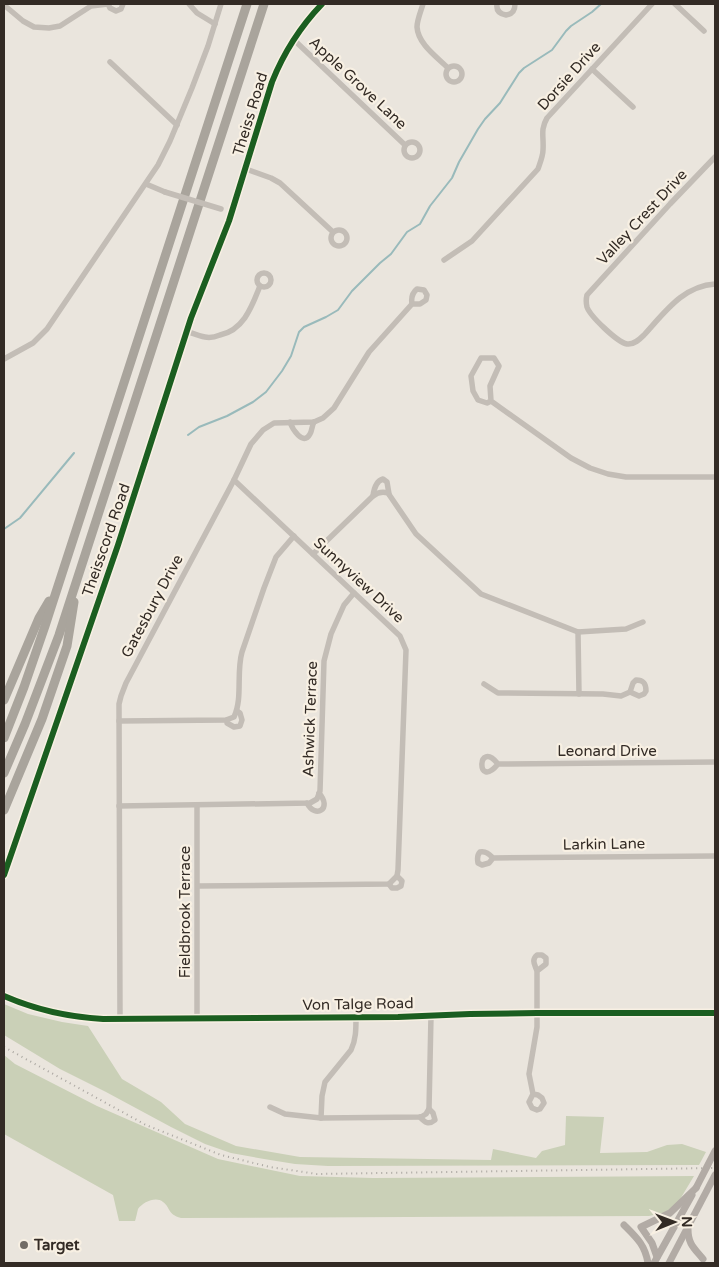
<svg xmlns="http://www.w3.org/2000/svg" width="719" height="1267" font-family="'Varela Round',sans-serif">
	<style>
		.green { fill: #cad0b7 }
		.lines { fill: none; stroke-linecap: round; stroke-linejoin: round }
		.stream { stroke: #99babb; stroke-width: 2 }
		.minor { stroke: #c3bdb6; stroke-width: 5.5 }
		.major { stroke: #b2aba5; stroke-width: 7 }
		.highway { stroke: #a9a49c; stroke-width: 9 }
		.rail { stroke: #aaa6a1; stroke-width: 2; stroke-dasharray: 1 4; stroke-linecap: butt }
		.minor-bridge { stroke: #c3bdb6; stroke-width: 5.5 }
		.major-bridge { stroke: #b2aba5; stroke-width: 7 }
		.cycleway-casing { stroke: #f8f0e3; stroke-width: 9 }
		.cycleway { stroke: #1b5e20; stroke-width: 6 }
		.poi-dot { fill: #736c65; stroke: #f8f0e3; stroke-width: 2 }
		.labels { text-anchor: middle; stroke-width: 4.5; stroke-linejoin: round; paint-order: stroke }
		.street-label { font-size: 15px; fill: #332b25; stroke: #f8f0e3 }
		.poi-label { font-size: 15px; font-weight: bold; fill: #332b25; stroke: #f8f0e3; text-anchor: start }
	</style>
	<rect width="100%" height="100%" fill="#eae5dd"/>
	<g class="green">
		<polygon points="4,1004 28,1014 62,1022 88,1026 122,1079 161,1102 185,1124 236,1146 300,1157 491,1160 493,1149 536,1158 542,1151 565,1145 566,1116 604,1117 600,1153 647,1152 667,1145 682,1144 706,1152 699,1165 328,1166 295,1164 264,1159 231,1153 205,1144 171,1127 106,1092 60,1069 4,1035"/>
		<path d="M4 1055 15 1064 97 1106 218 1159 300 1176 373 1178 694 1176 679 1201 667 1212 649 1216 181 1218C167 1214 171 1208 163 1202 156 1196 143 1202 138 1209 137 1213 136 1218 135 1221H119L113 1195 4 1134Z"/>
	</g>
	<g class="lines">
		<g class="stream">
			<polyline points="188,435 199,427 227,416 253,402 266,392 282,371 291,356 299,332 304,327 326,317 338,310 352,291 380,263 391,254 407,232 420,224 430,206 452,178 459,162 478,129 485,119 500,103 519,73 524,68 552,50 566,31 571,26 592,12 601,4"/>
			<polyline points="4,529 20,518 74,453"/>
		</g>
		<g class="minor">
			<polyline points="108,4 110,8 116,11 121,9 123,4"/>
			<polyline points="189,4 197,13 215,24"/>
			<path d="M423 4C421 11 417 20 417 27 418 44 437 57 448 68"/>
			<path d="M497 4C496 11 500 14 506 15 513 14 515 10 515 4"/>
			<polyline points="675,4 704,31"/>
			<polyline points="4,5 23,21 34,27 49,28 60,26 91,6 108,4"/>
			<polyline points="293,39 405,145"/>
			<polyline points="110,62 177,125"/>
			<circle cx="454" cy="74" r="8"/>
			<polyline points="592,69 633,107"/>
			<circle cx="412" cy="150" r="8"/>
			<path d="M715 157 670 204 587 295C586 299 586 303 587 307 590 316 617 342 627 344 634 345 640 339 644 335 665 312 683 286 715 284"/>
			<polyline points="246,169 271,178 280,183 333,232"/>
			<polyline points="146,184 165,192"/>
			<circle cx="339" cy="238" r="8"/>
			<path d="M444 260 472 241 538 169C540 163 543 156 543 150 544 137 540 130 547 118L652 4"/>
			<circle cx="264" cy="280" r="7"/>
			<path d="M186 331C192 333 199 336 205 337 210 338 215 337 220 335 244 330 252 306 260 286"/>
			<polyline points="4,359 33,343 47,329 158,165 170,141 192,88 208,46 221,4"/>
			<polyline points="491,401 490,386 499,366 494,358 481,358 471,376 473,391 478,400 487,403 491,401 571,458 590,468 608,474 626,477 715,477"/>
			<path d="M290 422C292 428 303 447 310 434 312 431 312 425 314 422"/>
			<path d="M373 496C374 488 376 481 383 479L387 482 389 494"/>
			<path d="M313 554 373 496C378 492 382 491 388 493L416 534 481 594 578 632 626 629 643 622"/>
			<polyline points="578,632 579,694"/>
			<path d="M484 684 498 693 603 694 621 696 630 692 633 683 636 680C644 680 646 684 646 691L644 694 639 696 630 692"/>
			<polyline points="227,720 227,723 234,727 240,726 242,720 240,713 237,711"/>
			<path d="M119 721 226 720 234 717C243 698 236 673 242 652L264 588 276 557 294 536"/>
			<path d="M498 764C476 791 477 738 498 764L715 762"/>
			<path d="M307 803C315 819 333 809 319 793"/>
			<polyline points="197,805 197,1019"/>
			<polyline points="119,806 310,803 317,799 320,791 324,661 331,634 344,605 354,593"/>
			<path d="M493 858C489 854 486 851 480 852 477 855 477 858 478 863L482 865 489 863 493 858 715 856"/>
			<path d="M4 875 118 545 191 318 229 221 272 82C284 52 300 27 322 4"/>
			<polyline points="389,884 392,888 397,888 401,886 402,881 397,876"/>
			<polyline points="198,886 389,884 397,876 398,870 406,650 400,636 234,480"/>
			<path d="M4 996C36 1010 68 1017 103 1019L398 1017 470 1014 537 1013H715"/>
			<path d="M120 1019 119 704 121 696 126 683 234 480 251 444 263 430 274 423 314 422 323 418 334 408 369 352 412 304H420L426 300 427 295 424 290 417 289C412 293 411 298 412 304"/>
			<path d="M533 1094 538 1095 542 1098 544 1103 540 1109 537 1110 532 1108 529 1102 533 1094 529 1074 537 1027V971C535 965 531 960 537 955H542L546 958V964L537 971"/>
			<polyline points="270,1107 285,1114 321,1118 421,1117 426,1114 429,1109 431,1016"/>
			<path d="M420 1117C425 1123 429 1125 435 1120L433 1113 429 1109"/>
			<path d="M321 1118 322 1096 325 1082 351 1050C356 1040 356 1029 356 1017"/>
		</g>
		<g class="major">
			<path d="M624 1225C637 1238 645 1245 648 1263"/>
			<path d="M688 1229C688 1244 694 1248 703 1259"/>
			<polyline points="657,1257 652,1243 641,1227 670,1213 696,1188"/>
			<polyline points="654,1263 692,1195"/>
			<polyline points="669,1263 715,1175"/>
		</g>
		<g class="highway">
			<polyline points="4,700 39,618 49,601"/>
			<polyline points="4,738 24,687 45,626 247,4"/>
			<polyline points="4,773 25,724 59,635 264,4"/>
			<polyline points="4,810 42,719 67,646 74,602"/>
		</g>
		<polyline class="rail" points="4,1047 146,1125 221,1155 270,1167 317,1174 715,1168"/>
		<polyline class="minor-bridge" points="165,192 221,209"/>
		<polyline class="major-bridge" points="696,1188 715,1151"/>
		<defs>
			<g id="cycleway">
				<path d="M4 875 118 545 191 318 229 221 272 82C284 52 300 27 322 4"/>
				<path d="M4 996C36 1010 68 1017 103 1019L398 1017 470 1014 537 1013H715"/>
			</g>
		</defs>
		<use href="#cycleway" class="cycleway-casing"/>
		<use href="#cycleway" class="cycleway"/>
	</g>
	<circle class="poi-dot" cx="24" cy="1245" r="5"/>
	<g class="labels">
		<g class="street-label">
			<text transform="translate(569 76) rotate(-48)" y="5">Dorsie Drive</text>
			<text transform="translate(358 83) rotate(43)" y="5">Apple Grove Lane</text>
			<text transform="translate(250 114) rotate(-73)" y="5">Theiss Road</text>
			<text transform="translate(642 217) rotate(-47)" y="5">Valley Crest Drive</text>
			<text transform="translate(106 540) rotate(-71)" y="5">Theisscord Road</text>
			<text transform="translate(359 580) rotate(43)" y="5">Sunnyview Drive</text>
			<text transform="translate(152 606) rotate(-62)" y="5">Gatesbury Drive</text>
			<text transform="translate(310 719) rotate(-88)" y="5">Ashwick Terrace</text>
			<text x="607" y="756">Leonard Drive</text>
			<text transform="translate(604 844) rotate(-1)" y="5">Larkin Lane</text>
			<text transform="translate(185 912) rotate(-90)" y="5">Fieldbrook Terrace</text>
			<text transform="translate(358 1004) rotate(-1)" y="5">Von Talge Road</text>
		</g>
		<g class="poi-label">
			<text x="34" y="1250">Target</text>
		</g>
	</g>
	<rect width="719" height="1267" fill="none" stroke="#332b25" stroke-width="10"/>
	<g transform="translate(674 1222) rotate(89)" stroke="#f8f0e3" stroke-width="4" paint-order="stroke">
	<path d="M0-4L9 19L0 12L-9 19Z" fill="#332b25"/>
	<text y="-8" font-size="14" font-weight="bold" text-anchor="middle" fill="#332b25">N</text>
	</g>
</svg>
